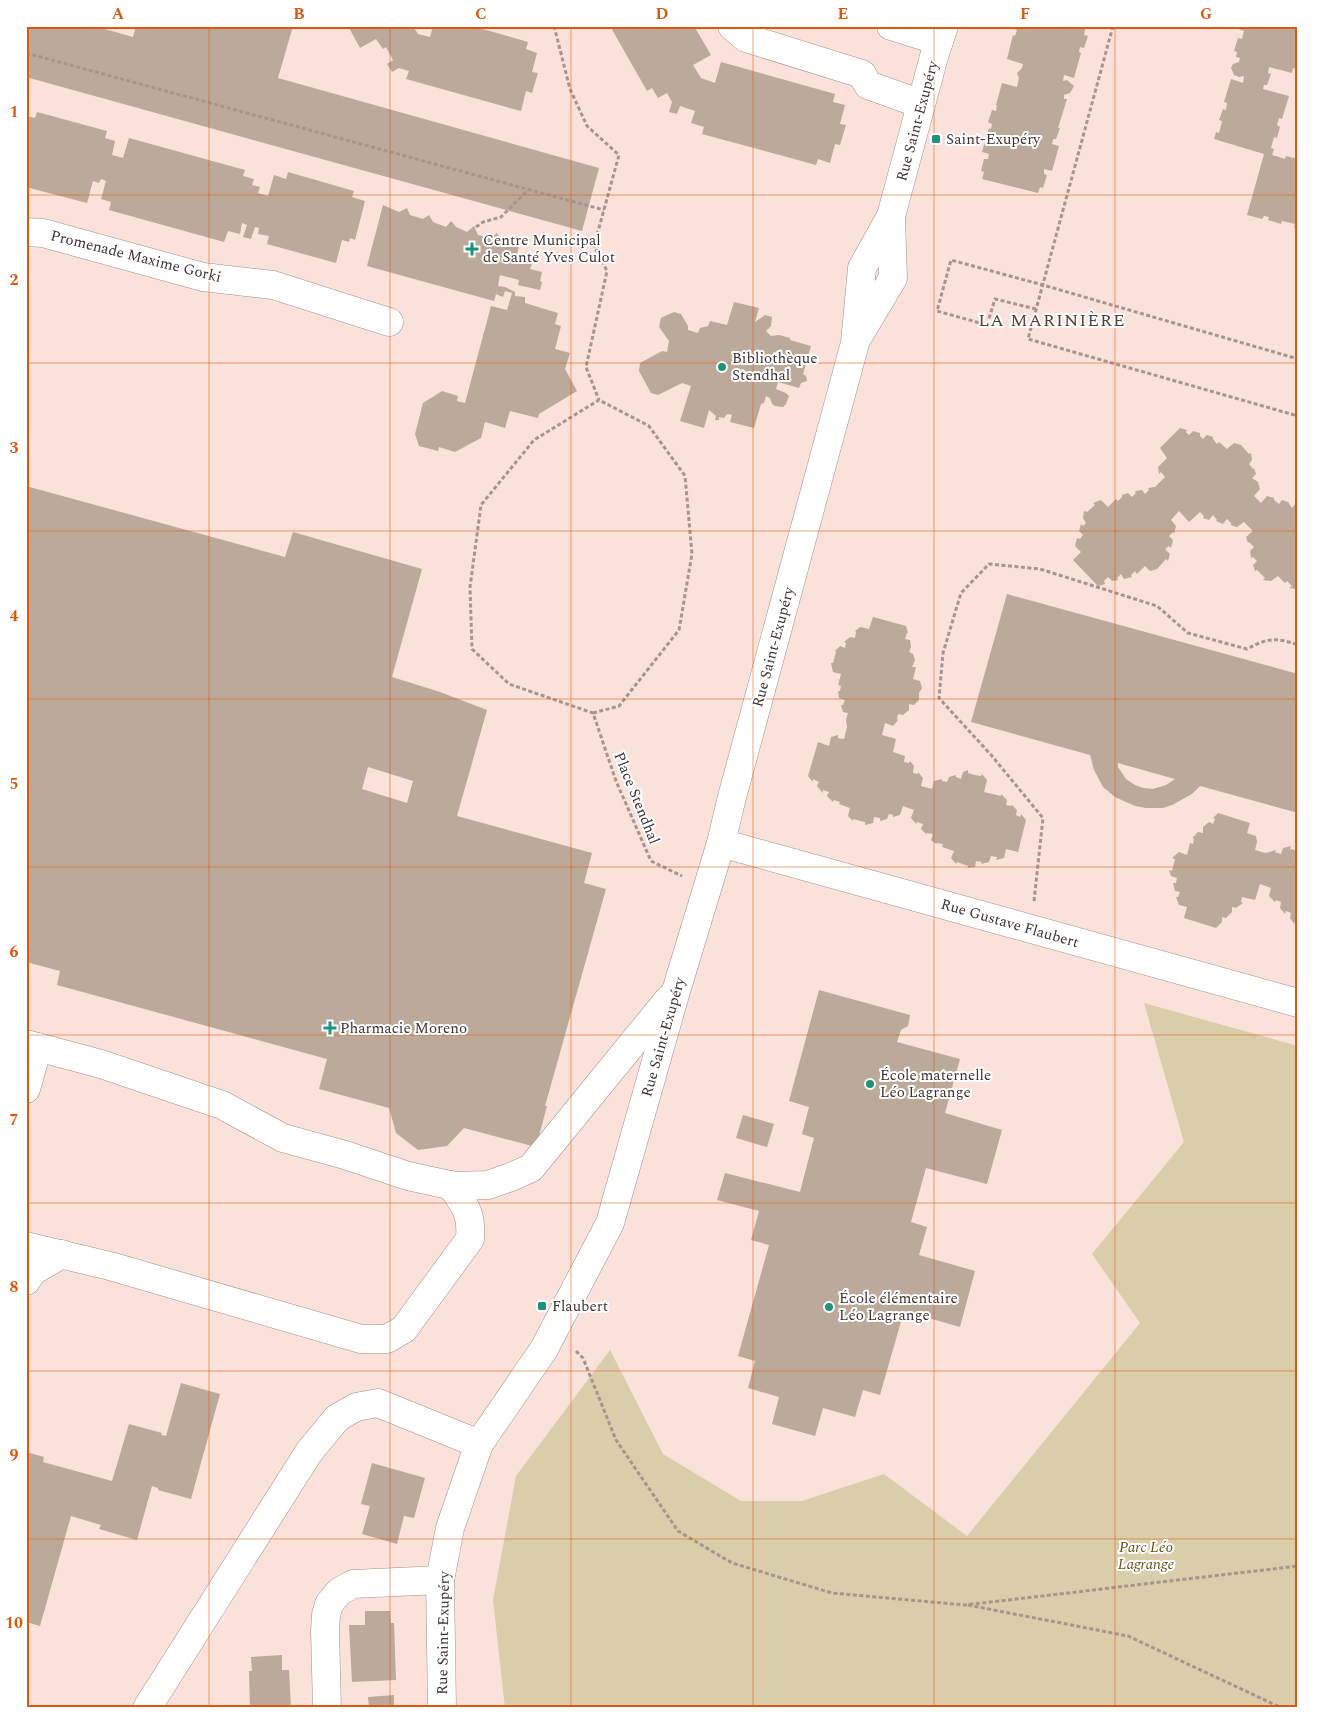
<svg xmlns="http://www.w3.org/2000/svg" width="1324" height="1734" font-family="Spectral,serif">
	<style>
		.green { fill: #dacda9 }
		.building { fill: #bba99a; fill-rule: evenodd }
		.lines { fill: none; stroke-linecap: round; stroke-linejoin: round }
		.minor-casing { stroke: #a58e88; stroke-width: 29 }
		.path { stroke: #a6948f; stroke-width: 3; stroke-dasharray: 4 2.5; stroke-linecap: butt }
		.minor { stroke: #fff; stroke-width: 28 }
		.grid { fill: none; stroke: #df570e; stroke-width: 1; stroke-opacity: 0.55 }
		.poi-dot { fill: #1d9479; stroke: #fff; stroke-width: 2 }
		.labels { text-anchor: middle; stroke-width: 4; stroke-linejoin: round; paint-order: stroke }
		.street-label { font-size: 15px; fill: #3b312f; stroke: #fff }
		.poi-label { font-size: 15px; fill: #3b312f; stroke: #fff; text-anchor: start }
		.park-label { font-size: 15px; font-style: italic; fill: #624f13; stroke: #fff }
		.quarter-label { font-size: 18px; letter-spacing: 1px; fill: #533f3a; stroke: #fff }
		.neatline { fill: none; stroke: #df570e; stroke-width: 2 }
		.grid-label { font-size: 16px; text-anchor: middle; font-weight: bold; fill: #df570e }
	</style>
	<rect width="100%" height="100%" fill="#fae1da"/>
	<polygon class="green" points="1144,1003 1298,1046 1298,1708 505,1708 493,1600 516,1476 610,1350 663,1454 741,1501 802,1501 884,1474 967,1536 1140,1323 1092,1254 1184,1142"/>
	<g class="building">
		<polygon points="26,26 94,26 133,37 136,26 293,26 278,78 599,168 582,231 26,77"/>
		<polygon points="348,26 413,26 418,34 430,37 433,26 472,26 528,42 526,49 537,53 532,72 538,73 532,93 526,91 521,111 406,79 409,71 399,68 392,72 387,64 393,60 386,47 383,49 376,39 360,48"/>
		<polygon points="610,26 694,26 711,55 693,65 701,78 715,83 721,62 835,94 833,102 845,105 840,124 846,125 840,145 835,144 830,163 818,159 816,165 702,134 704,127 691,123 695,111 680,106 677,114 669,112 672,102 667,93 658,98 652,88 647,91"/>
		<polygon points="1013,26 1086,26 1084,35 1088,36 1084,48 1080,47 1079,52 1081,53 1074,78 1064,75 1063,81 1067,80 1074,86 1070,93 1064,95 1064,99 1067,99 1058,128 1060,128 1056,139 1053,139 1052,144 1059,146 1052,171 1044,169 1044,174 1047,175 1043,188 1040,187 1038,193 982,179 984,172 981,171 984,159 988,159 989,154 982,152 989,128 991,129 992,124 988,122 992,110 996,111 997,106 996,105 1002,83 1017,87 1019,78 1017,73 1022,68 1023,64 1007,59 1013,35 1015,36 1017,30 1012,28"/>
		<polygon points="1230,26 1298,26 1297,69 1293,68 1292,73 1269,67 1268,73 1271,74 1267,85 1264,85 1263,89 1289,96 1282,119 1279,118 1277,125 1280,127 1277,138 1274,137 1271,148 1274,149 1272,155 1285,159 1286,156 1298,159 1298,229 1294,228 1295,224 1282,221 1281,224 1268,220 1269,217 1264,216 1262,219 1247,215 1264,154 1214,139 1216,132 1219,133 1222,121 1219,120 1223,109 1226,110 1227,103 1224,102 1231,79 1243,83 1244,76 1239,77 1234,75 1231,68 1233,64 1239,62 1240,58 1236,57 1237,52 1234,51 1238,38 1242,39 1244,31"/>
		<polygon points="37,112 107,131 105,138 115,141 112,155 123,158 129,138 245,170 243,176 254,179 252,185 260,187 258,193 268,196 274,175 286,179 288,172 354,191 352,197 365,201 355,240 350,238 349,242 342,240 336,263 267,244 269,236 258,234 259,228 255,227 251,239 243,237 247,225 242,223 240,234 228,231 224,242 109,210 111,202 101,199 106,181 101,179 99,183 93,181 87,203 26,187 26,116 35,118"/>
		<polygon points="383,205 399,212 407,208 410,215 423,219 429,215 433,222 446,227 451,221 456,227 467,232 474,226 478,235 491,238 497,233 501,240 519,246 517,254 533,261 530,269 542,272 540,281 542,282 540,290 518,285 519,280 500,275 498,286 505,287 515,292 515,296 525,297 525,303 558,313 555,324 561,326 555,349 570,353 565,369 577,391 539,414 538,418 510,411 505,428 485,422 481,438 455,452 439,447 438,451 419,446 415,434 423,403 442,391 458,396 457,401 465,403 491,306 507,310 512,293 505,291 503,297 496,294 494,301 367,266"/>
		<polygon points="734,302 759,308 755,322 765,315 772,317 771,326 766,331 771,336 779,335 790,338 790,340 811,346 803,374 806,376 807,381 801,383 799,388 778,382 776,389 786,393 789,396 786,404 783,407 775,406 772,404 770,398 766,396 764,403 761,404 754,428 730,422 732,415 727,414 724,418 719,417 719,420 715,420 716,416 709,410 704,428 680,421 691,386 682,383 658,395 651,393 639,371 640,363 662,351 667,352 669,341 659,327 661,318 674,312 681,314 688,326 688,330 698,333 700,328 708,326 710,321 727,325"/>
		<polygon points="1180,428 1187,430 1186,432 1189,435 1193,431 1200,433 1200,436 1203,439 1207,435 1213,437 1213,439 1217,444 1219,442 1227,449 1234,443 1241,445 1249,454 1251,453 1252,460 1249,464 1253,469 1254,468 1256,474 1252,478 1258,482 1260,489 1254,496 1261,503 1267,496 1274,498 1274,500 1279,504 1282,500 1288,502 1292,508 1295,504 1298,504 1298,588 1296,589 1289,588 1292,586 1287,581 1285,583 1278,576 1271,581 1263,580 1265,578 1257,570 1255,571 1253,565 1257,561 1253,557 1251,558 1250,551 1254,547 1249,542 1248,543 1246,537 1253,531 1244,522 1237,527 1230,525 1232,524 1227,519 1223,524 1216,521 1217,520 1213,515 1209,520 1203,518 1204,516 1200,512 1189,522 1179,511 1171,520 1176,526 1174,534 1173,532 1169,536 1173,540 1171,548 1169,546 1165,549 1170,554 1168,561 1166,559 1157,569 1150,571 1145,566 1137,574 1135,571 1131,575 1132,577 1124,579 1121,574 1117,578 1118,580 1112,581 1108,577 1104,581 1105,584 1098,586 1073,560 1081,552 1075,546 1077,538 1080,539 1083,535 1079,531 1081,524 1083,526 1086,523 1083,518 1084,511 1087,512 1095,505 1093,503 1101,500 1108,507 1116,499 1118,501 1122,497 1122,495 1128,493 1132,497 1136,493 1135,491 1142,490 1145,494 1149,490 1148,488 1155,487 1165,477 1161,472 1159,474 1158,467 1167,458 1160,448"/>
		<path d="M26 486 285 557 293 532 422 569 392 677 440 692 487 710 457 816 592 853 584 883 606 889 545 1106H547L536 1147 464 1128 447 1146 418 1150 396 1133 389 1108 319 1089 327 1059 57 985 60 971 26 962ZM368 767 413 781 407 803 362 789Z"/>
		<path d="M1007 594 1298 674V813L1200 786 1192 794 1172 805 1163 808H1146L1135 806 1115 797 1103 787 1094 770 1090 755 971 722ZM1118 763 1175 779 1166 785 1153 789 1143 788 1135 785 1126 779 1118 767Z"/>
		<polygon points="873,617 906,626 908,633 907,633 905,639 910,640 911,647 909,652 913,654 915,660 912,667 916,667 913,679 920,681 922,688 919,693 919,700 914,705 909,704 909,710 903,715 898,714 897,719 898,720 893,726 885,723 882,735 896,739 893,752 905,756 904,762 909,763 910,761 914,766 913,773 918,774 918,772 923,778 921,786 932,789 934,781 942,779 942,781 947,782 949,777 956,775 956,777 961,779 963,772 968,770 968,773 975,775 981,776 982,774 987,780 984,792 1001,796 1001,794 1007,800 1006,805 1011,806 1012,805 1017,810 1016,815 1020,817 1021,814 1026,820 1018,852 1006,849 1004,858 996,860 997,857 991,856 989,862 981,864 982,862 976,861 975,867 968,868 968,866 957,862 956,864 951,858 954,851 942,847 943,844 937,843 936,844 931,840 933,834 927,833 926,834 921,829 923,824 917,822 916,824 911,818 914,810 903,806 900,815 893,817 893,815 889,814 887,819 880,821 880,818 874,817 873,823 865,825 865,822 853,819 853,821 848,816 850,808 839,804 840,802 834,800 833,802 827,796 829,792 823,790 823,793 817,786 819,782 813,779 813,782 808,776 818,742 829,746 831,737 838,735 838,738 844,739 847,727 846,720 848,713 843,712 841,705 843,705 845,700 839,698 838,691 840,691 841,686 838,685 841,674 833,672 831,663 833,663 836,652 835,651 840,646 845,648 846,643 844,642 850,637 855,638 856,632 855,631 860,627 869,629"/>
		<polygon points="1218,813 1250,823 1247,833 1256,836 1257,842 1255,850 1266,853 1276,850 1275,852 1281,854 1283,848 1291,846 1290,849 1295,850 1298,844 1298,921 1295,921 1294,924 1290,918 1291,913 1286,911 1285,914 1280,908 1281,902 1276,900 1275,902 1269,896 1271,888 1260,884 1255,900 1242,897 1241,902 1243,903 1236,908 1232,907 1232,912 1226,918 1222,917 1222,922 1216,928 1184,918 1187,907 1179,905 1176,897 1178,897 1180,892 1175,891 1173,883 1176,883 1177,878 1171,876 1169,870 1172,871 1175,859 1172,858 1179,852 1187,855 1190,843 1193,844 1194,838 1192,838 1198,832 1203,833 1203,827 1209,822 1213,824 1215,819 1213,818"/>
		<polygon points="819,990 910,1015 908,1026 901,1030 897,1042 960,1059 945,1113 1002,1130 987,1184 926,1168 911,1222 927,1227 919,1255 975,1271 960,1327 904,1311 880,1395 863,1390 855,1417 823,1408 815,1436 772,1424 779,1397 748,1388 755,1361 738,1356 769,1245 751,1240 759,1211 717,1200 725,1173 800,1192 814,1138 802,1134 809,1107 789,1101"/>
		<polygon points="743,1115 774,1124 767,1147 736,1138"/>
		<polygon points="181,1383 220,1394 191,1499 158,1490 158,1488 152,1486 137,1540 99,1529 101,1525 71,1516 40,1626 26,1622 26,1452 44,1457 43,1462 112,1481 129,1424 162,1433 161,1435 166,1436"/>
		<polygon points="372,1463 425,1478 414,1518 404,1516 397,1544 362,1534 370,1506 361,1504"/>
		<polygon points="365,1611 390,1611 391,1623 394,1623 396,1680 352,1682 349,1625 365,1625"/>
		<polygon points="282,1655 282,1670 289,1670 291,1708 250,1708 249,1671 252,1671 251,1657"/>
		<polygon points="394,1695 394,1708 369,1708 368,1697"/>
	</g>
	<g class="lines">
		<defs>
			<g id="minor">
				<polyline points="732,26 746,38 862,74 868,85 921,104"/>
				<polyline points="891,26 939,41"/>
				<polyline points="26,232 43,233 203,277 273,285 389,322"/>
				<polyline points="859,335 893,278 891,217"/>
				<polyline points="721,843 1298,1003"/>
				<polyline points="26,1044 101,1064 222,1105 283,1138 345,1155 408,1176 454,1186 488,1185 511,1177 531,1168 668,1000"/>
				<polyline points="26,1089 38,1047"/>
				<path d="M26 1246 110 1266 361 1339H387L404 1329 470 1239C472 1213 465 1206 451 1185"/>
				<polyline points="26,1281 33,1271 62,1254"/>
				<polyline points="147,1708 309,1452 337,1418 356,1407 378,1403 479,1444"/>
				<polyline points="327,1708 325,1631 326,1615 329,1604 339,1592 353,1584 440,1580"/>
				<polyline points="442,1708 440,1580 450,1528 479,1444 544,1349 610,1223 676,991 721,843 732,797 855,343 862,268 891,216 935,53 944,26"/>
			</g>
		</defs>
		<use href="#minor" class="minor-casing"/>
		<g class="path">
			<polyline points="554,26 570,89 587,126 619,155 594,246 607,271 586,367 599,400"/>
			<polyline points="1113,26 1028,339 1298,416"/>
			<polyline points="26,53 604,210"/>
			<polyline points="476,227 483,222 501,217 528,190"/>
			<polyline points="1036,309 995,299 987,325 937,311 951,260 1043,285 1298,359"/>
			<polyline points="593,713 619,706 679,630 692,554 685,476 649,426 599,400 534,440 481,505 470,587 472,649 509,684 593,713 616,781 651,861 682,876"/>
			<path d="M1034 901 1043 818 992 756 939 698 943 653 961 593 989 564 1040 569 1157 606 1188 633 1247 649C1268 638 1276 637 1298 645"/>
			<polyline points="576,1351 583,1358 616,1440 678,1531 732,1563 832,1593 965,1605 1298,1566"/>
			<polyline points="968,1605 1128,1636 1282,1708"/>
		</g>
		<use href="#minor" class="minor"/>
	</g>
	<path class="grid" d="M209 26V1708M390 26V1708M571 26V1708M753 26V1708M934 26V1708M1115 26V1708M26 195H1298M26 363H1298M26 531H1298M26 699H1298M26 867H1298M26 1035H1298M26 1203H1298M26 1371H1298M26 1539H1298"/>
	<g class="poi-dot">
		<rect x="931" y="134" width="10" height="10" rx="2.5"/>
		<path d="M469.5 241.5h5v5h5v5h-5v5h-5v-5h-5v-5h5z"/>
		<circle cx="722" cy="367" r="5"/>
		<path d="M327.5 1020.5h5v5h5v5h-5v5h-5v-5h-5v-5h5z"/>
		<circle cx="870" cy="1084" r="5"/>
		<rect x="537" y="1301" width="10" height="10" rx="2.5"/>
		<circle cx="829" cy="1307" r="5"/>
	</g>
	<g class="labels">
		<g class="street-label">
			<text transform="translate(917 121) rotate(-75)" y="5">Rue Saint-Exupéry</text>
			<text transform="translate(136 256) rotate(14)" y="5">Promenade Maxime Gorki</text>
			<text transform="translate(773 647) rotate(-75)" y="5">Rue Saint-Exupéry</text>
			<text transform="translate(637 798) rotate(68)" y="5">Place Stendhal</text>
			<text transform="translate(1010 923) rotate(16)" y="5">Rue Gustave Flaubert</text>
			<text transform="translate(663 1037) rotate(-74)" y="5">Rue Saint-Exupéry</text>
			<text transform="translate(443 1633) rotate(-89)" y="5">Rue Saint-Exupéry</text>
		</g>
		<g class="poi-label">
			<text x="946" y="144">Saint-Exupéry</text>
			<text x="483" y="245">Centre Municipal<tspan x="483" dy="17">de Santé Yves Culot</tspan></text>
			<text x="732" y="363">Bibliothèque<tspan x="732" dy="17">Stendhal</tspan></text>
			<text x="340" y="1033">Pharmacie Moreno</text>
			<text x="880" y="1080">École maternelle<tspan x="880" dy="17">Léo Lagrange</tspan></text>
			<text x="839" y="1303">École élémentaire<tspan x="839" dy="17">Léo Lagrange</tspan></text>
			<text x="552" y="1311">Flaubert</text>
		</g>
		<g class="park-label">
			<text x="1146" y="1552">Parc Léo<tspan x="1146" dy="17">Lagrange</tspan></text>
		</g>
		<g class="quarter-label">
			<text x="1052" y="326">LA MARINIÈRE</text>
		</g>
	</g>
	<rect width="1324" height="1734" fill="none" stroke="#ffffff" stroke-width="55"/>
	<rect x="28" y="28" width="1268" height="1678" class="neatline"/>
	<g class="grid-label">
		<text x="118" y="19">A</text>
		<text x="299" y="19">B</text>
		<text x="481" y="19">C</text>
		<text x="662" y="19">D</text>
		<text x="843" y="19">E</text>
		<text x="1025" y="19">F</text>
		<text x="1206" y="19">G</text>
		<text x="14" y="117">1</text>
		<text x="14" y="285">2</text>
		<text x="14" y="453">3</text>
		<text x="14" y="621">4</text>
		<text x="14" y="789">5</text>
		<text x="14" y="957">6</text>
		<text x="14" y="1125">7</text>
		<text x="14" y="1292">8</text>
		<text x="14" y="1460">9</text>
		<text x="14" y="1628">10</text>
	</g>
</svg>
